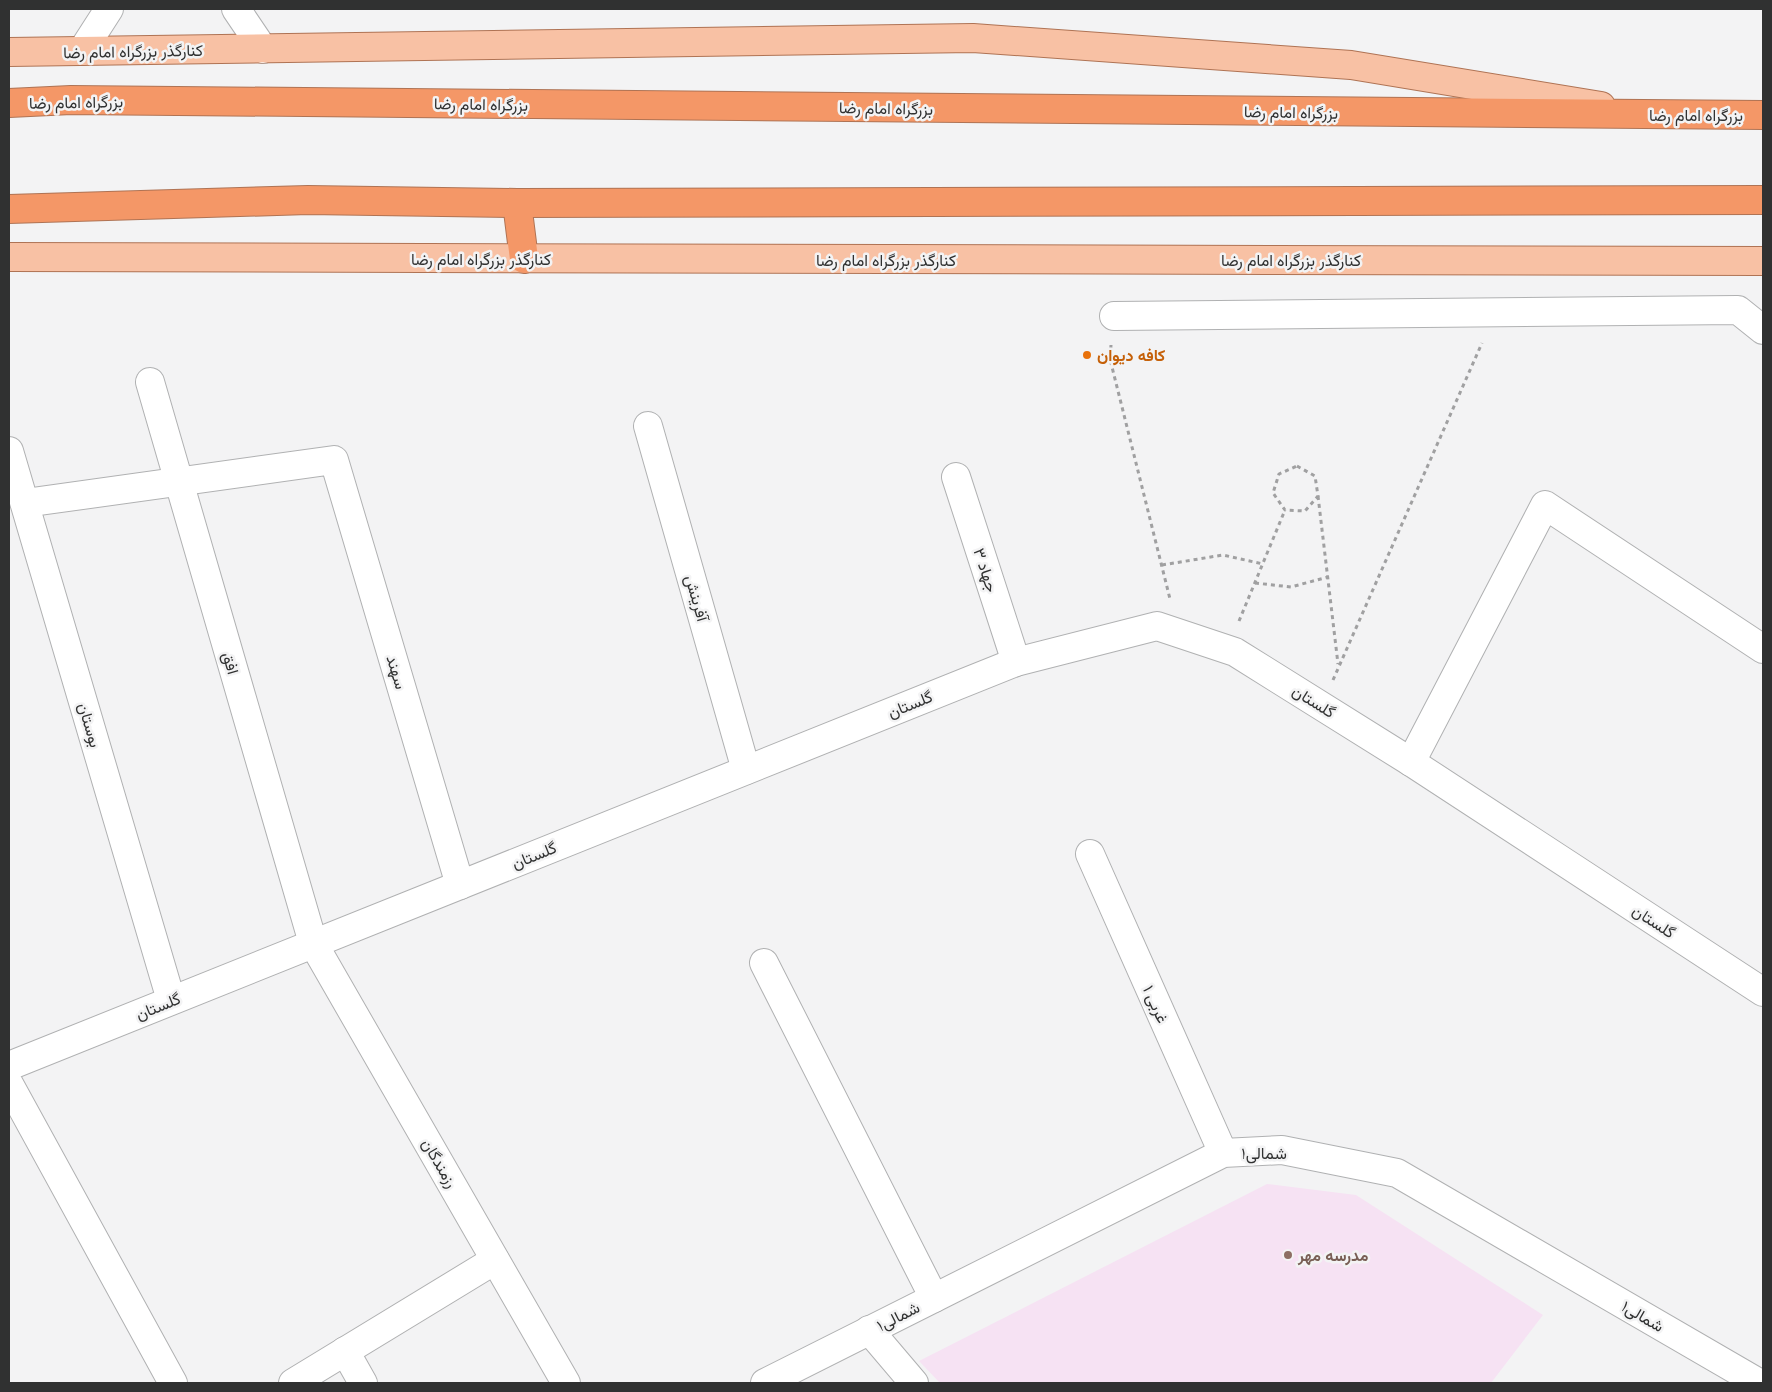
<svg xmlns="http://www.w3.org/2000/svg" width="1772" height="1392" font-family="'Open Sans',Vazirmatn,sans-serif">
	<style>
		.education { fill: #f6e2f3 }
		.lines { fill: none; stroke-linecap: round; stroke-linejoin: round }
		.minor-casing { stroke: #b0b1b2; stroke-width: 30 }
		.major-casing { stroke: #af7354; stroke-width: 30 }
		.highway-casing { stroke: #af7354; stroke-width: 30 }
		.path { stroke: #a0a0a1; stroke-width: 3; stroke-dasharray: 4 4; stroke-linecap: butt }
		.minor { stroke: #fff; stroke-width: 28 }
		.major { stroke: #f8c1a4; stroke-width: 28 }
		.highway { stroke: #f49767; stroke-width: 28 }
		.food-dot { fill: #e8710a; stroke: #f3f3f4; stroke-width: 2 }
		.education-dot { fill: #8d6e63; stroke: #f3f3f4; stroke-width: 2 }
		.labels { text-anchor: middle; stroke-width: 5; stroke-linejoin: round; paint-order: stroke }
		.street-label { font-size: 16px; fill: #303131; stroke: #f3f3f4 }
		.food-label { font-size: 16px; font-weight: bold; fill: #c56008; stroke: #f3f3f4; text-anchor: start }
		.education-label { font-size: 16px; font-weight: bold; fill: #785e54; stroke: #f3f3f4; text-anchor: start }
	</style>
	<rect width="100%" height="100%" fill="#f3f3f4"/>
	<polygon class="education" points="1267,1184 1356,1195 1543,1315 1491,1383 940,1383 919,1361"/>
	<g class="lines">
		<defs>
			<g id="minor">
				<polyline points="236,9 263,49"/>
				<polyline points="82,51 109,9"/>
				<polyline points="1114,316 1738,310 1763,330"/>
				<polyline points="150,382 313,943 566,1383"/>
				<polyline points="648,426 746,770"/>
				<polyline points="9,451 171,1000"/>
				<polyline points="956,477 1016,662"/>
				<polyline points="25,503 334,460 460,885"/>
				<polyline points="1411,762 1545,505 1763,649"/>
				<polyline points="1090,854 1223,1153"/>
				<polyline points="764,963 934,1298"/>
				<polyline points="9,1066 1016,662 1157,626 1235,652 1411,762 1763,992"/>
				<polyline points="9,1084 173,1383"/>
				<polyline points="869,1330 914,1383"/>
				<polyline points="345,1351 363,1383"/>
				<polyline points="293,1383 495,1260"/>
				<polyline points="765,1383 1223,1153 1282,1150 1397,1173 1759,1383"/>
			</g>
			<g id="major">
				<polyline points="9,52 973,38 1351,65 1601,106"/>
				<polyline points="9,257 1763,261"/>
			</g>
			<g id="highway">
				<polyline points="9,103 71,100 1763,115"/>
				<polyline points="517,203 524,259"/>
				<polyline points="9,209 308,200 517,203 1763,200"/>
			</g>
		</defs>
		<use href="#minor" class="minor-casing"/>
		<use href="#major" class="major-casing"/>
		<use href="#highway" class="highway-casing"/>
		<g class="path">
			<polyline points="1111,345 1110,359 1170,599"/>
			<polygon points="1297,466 1315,476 1318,496 1305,511 1285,510 1273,493 1279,474"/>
			<polyline points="1318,496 1338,664"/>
			<polyline points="1162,565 1223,555 1263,564"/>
			<polyline points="1255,583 1291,587 1328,577"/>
			<polyline points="1239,621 1285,510"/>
			<polyline points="1333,680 1482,343"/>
		</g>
		<use href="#minor" class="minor"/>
		<use href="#major" class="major"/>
		<use href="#highway" class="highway"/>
	</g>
	<circle class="food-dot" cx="1087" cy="355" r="5"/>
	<circle class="education-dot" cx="1288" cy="1255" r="5"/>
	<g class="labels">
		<g class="street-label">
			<text transform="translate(133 51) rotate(-1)" y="6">کنارگذر بزرگراه امام رضا</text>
			<text transform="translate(76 102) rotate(-1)" y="6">بزرگراه امام رضا</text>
			<text transform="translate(481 104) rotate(1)" y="6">بزرگراه امام رضا</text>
			<text transform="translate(886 108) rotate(1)" y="6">بزرگراه امام رضا</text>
			<text transform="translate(1291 112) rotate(1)" y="6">بزرگراه امام رضا</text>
			<text x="1696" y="121">بزرگراه امام رضا</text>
			<text x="481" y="265">کنارگذر بزرگراه امام رضا</text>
			<text x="886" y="266">کنارگذر بزرگراه امام رضا</text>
			<text x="1291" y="266">کنارگذر بزرگراه امام رضا</text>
			<text transform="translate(986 570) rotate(72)" y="6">جهاد ۳</text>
			<text transform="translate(697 598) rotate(74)" y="6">آفرینش</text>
			<text transform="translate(231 663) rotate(74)" y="6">افق</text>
			<text transform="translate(397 672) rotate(73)" y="6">سهند</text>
			<text transform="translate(1314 701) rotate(32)" y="6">گلستان</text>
			<text transform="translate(910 704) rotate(-22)" y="6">گلستان</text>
			<text transform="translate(90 725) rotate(74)" y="6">بوستان</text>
			<text transform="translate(534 855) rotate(-22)" y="6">گلستان</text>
			<text transform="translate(1654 921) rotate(33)" y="6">گلستان</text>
			<text transform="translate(1156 1004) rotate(66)" y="6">غربی ۱</text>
			<text transform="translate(158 1006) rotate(-22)" y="6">گلستان</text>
			<text x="1264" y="1159">شمالی۱</text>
			<text transform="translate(440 1163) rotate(60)" y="6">رزمندگان</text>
			<text transform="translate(898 1316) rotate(-27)" y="6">شمالی۱</text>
			<text transform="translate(1643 1316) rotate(30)" y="6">شمالی۱</text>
		</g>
		<g class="food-label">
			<text x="1097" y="361">کافه دیوان</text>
		</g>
		<g class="education-label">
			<text x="1298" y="1261">مدرسه مهر</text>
		</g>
	</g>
	<rect width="1772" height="1392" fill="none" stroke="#303131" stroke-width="20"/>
</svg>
